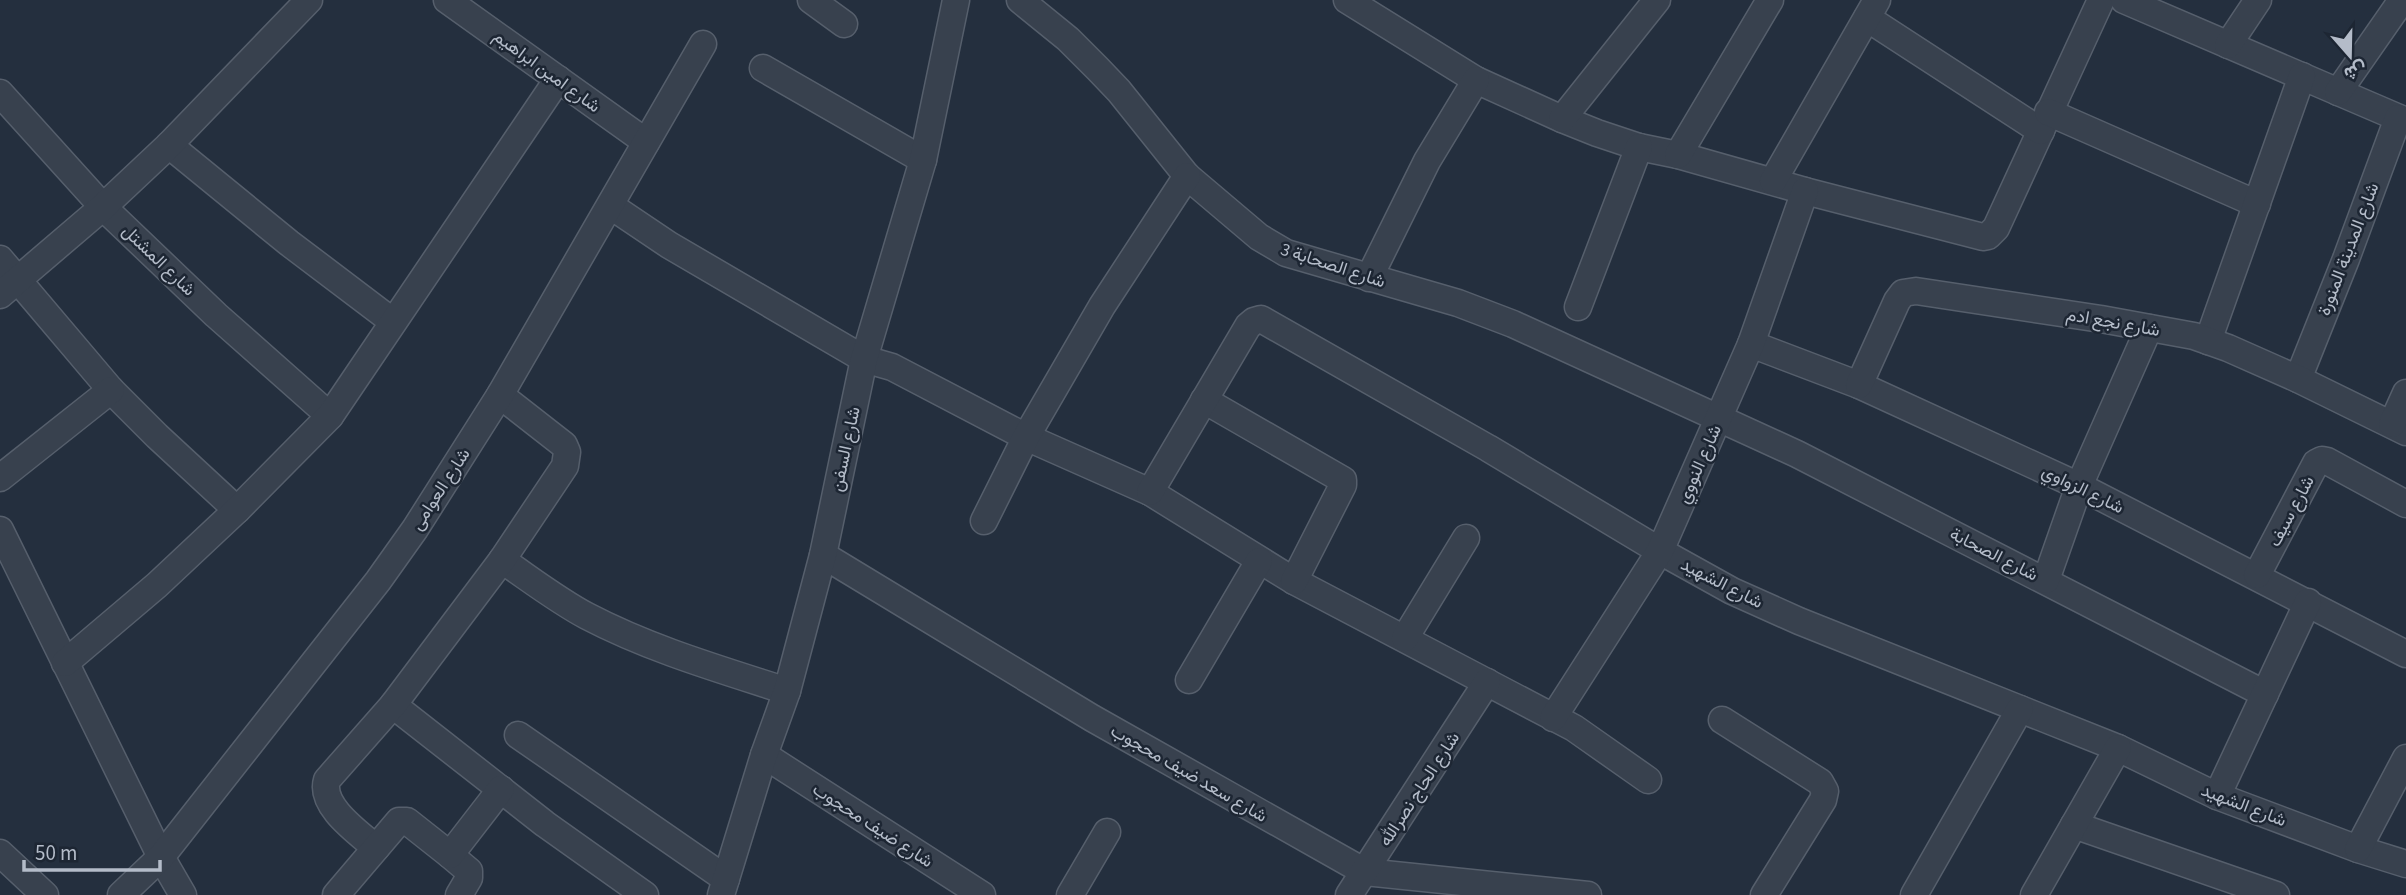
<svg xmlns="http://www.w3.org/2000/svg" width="2406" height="895" font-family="'Source Sans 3',Vazirmatn,sans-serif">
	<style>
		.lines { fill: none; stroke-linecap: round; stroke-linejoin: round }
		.minor-casing { stroke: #565f6c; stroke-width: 29 }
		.minor { stroke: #38414e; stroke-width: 26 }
		.labels { text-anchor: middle; stroke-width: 5; stroke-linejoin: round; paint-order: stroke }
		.street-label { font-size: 18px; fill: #b4bcc9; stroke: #1d2633 }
	</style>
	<rect width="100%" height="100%" fill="#242f3e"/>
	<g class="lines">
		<defs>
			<g id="minor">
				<polyline points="447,0 646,142"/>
				<polyline points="811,0 844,24"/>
				<polyline points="1020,0 1068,39 1098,69 1119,91 1187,176 1259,237 1286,253 1458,303 1513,324 1797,454 2265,694"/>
				<polyline points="1347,0 1476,80 1562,119 1597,133 1639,147 1678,155 1805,191 1983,237 1988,236 1996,228 2101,0"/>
				<polyline points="2124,0 2406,121"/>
				<polyline points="1867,18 2041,131"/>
				<polyline points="2228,45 2258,0"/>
				<polyline points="763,68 923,160"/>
				<polyline points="2338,92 2402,0"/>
				<polyline points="0,93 103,207 216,315 330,416"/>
				<polyline points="2048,112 2257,204"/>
				<polyline points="1562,119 1657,0"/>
				<polyline points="169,145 289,243 392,321"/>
				<polyline points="1678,155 1770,0"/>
				<polyline points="1773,181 1877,0"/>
				<polyline points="611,206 669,245 864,359 892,367 1026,437 1150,492 1294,581 1574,728 1648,780"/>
				<polyline points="0,259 111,390 157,436 237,510"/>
				<polyline points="1369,278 1427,161 1476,80"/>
				<polyline points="0,295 103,207 169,145 309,0"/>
				<polyline points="1578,307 1639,147"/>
				<polyline points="2208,341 2302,76"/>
				<polyline points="1751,344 1859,385 2079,486 2406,654"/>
				<polyline points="2298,379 2346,259 2398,118"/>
				<polyline points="1859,385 1897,301 1903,293 1916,291 2101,319 2194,336 2228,348 2298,379 2406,432"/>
				<polyline points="1204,400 1343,480 1343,485 1294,581"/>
				<polyline points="2392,424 2406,393"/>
				<polyline points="0,478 111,390"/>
				<polyline points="1150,492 1248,326 1254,321 1261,319 1488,448 1660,551 1732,591 1799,621 2118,748 2217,796 2358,849 2406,864"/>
				<polyline points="984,521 1026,437 1102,306 1187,176"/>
				<polyline points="0,530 161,857 183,895"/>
				<polyline points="823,555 1092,718 1365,872 1588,895"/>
				<path d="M502 560C530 579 557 600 587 616 650 649 719 669 787 691"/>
				<polyline points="2257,575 2316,463 2322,460 2327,461 2406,504"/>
				<polyline points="2046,580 2079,486 2149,328"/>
				<polyline points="1405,638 1466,538"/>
				<polyline points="65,663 157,585 237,510 330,416 558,79"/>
				<polyline points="1189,680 1259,561"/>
				<polyline points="393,705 545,824 645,895"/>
				<polyline points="1553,718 1660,551 1751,344 1805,191"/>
				<polyline points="1722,720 1820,782 1825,791 1823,800 1764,895"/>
				<polyline points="518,735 726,879"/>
				<polyline points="764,755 982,895"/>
				<polyline points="2217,796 2308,602"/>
				<polyline points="2074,825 2276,895"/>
				<path d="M376 848C359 833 319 806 327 780L393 705 502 560 565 466 567 452 564 445 500 395"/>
				<polyline points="2358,849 2406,758"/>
				<polyline points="0,853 45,895"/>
				<polyline points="450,855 469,871 469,878 459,895"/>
				<polyline points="121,895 161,857 378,581 415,529 500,395 703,44"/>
				<polyline points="336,895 399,821 407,821 450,855 501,789"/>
				<polyline points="721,895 764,755 787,691 823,555 864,359 923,160 956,0"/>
				<polyline points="1070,895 1107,832"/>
				<polyline points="1349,895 1487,682"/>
				<polyline points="1914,895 2020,709"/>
				<polyline points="2034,895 2118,748"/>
			</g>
		</defs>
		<use href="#minor" class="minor-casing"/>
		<use href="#minor" class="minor"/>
	</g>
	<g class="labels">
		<g class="street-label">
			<text transform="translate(547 71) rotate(36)" y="6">شارع امين ابراهيم</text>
			<text transform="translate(2348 249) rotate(-69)" y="6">شارع المدينة المنورة</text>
			<text transform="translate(159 260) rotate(44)" y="6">شارع المشتل</text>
			<text transform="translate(1333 265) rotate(18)" y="6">شارع الصحابة 3</text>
			<text transform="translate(2113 322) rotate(10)" y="6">شارع نجع ادم</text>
			<text transform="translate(845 449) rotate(-78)" y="6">شارع السفن</text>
			<text transform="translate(1699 464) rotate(-66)" y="6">شارع النووي</text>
			<text transform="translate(440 489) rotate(-57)" y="6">شارع العوامى</text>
			<text transform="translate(2083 489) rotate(26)" y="6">شارع الزواوي</text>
			<text transform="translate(2291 511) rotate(-62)" y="6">شارع سيف</text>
			<text transform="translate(1994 554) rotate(27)" y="6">شارع الصحابة</text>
			<text transform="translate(1722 583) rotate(27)" y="6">شارع الشهيد</text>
			<text transform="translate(1189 773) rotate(30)" y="6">شارع سعد ضيف محجوب</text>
			<text transform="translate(1419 789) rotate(-57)" y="6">شارع الحاج نصرالله</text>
			<text transform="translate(2244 805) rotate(21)" y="6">شارع الشهيد</text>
			<text transform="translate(873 825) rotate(33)" y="6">شارع ضيف محجوب</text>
		</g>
	</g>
	<g transform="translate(2350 56) rotate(160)" stroke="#1d2633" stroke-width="5" paint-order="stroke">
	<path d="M0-5L12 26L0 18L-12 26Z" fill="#b4bcc9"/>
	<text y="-10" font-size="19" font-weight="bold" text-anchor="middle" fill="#b4bcc9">ش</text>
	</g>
	<path d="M24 860v10h136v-10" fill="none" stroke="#b4bcc9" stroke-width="3.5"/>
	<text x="35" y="860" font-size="21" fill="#b4bcc9" stroke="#1d2633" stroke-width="5" paint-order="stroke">50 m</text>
</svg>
